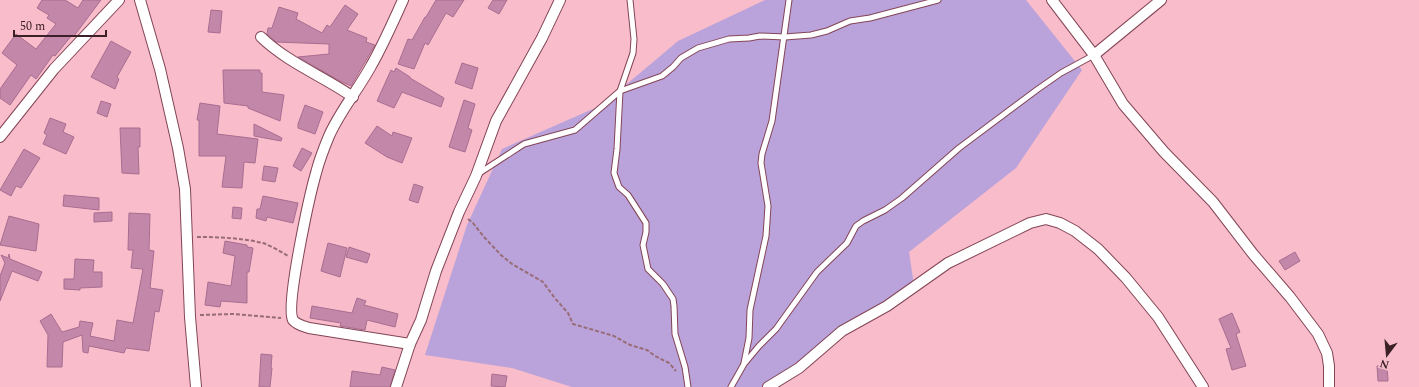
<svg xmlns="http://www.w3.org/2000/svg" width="1419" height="387" font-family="Spectral,serif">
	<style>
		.green { fill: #baa3db }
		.building { fill: #c387aa; stroke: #a86d90 }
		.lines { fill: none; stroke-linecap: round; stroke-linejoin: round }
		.lane-casing { stroke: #834556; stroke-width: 7 }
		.street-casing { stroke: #834556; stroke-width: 12 }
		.path { stroke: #986c77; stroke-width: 2; stroke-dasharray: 4 2; stroke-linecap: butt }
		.lane { stroke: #fff; stroke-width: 5 }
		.street { stroke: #fff; stroke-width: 10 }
	</style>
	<rect width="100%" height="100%" fill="#f8bcca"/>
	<polygon class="green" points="765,0 1026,0 1082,70 1016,168 909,252 914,285 763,387 572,387 512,368 425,355 467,225 502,149 602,105 678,41"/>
	<g class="building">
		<polygon points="42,0 65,0 78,8 83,0 101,0 74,36 72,35 55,56 53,55 36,79 31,75 10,105 0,98 0,89 17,65 2,53 16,34 36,49 56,24 47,18 49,15 37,8"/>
		<polygon points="436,0 464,0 453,17 446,13 428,45 425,43 414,69 398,64 408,39 412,40 425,17 426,17"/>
		<polygon points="493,0 507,0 499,14 488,8"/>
		<polygon points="345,5 358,14 347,30 367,38 366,42 375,45 351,86 342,82 298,57 329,54 329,44 276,42 267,34 268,28 272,28 279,7 298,13 296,19 322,33 327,25 330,27"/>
		<polygon points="211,10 222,11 220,33 208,32"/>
		<polygon points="111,41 131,52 117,77 119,79 115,89 91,77"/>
		<polygon points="462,63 478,68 472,89 455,83"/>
		<polygon points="396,68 410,77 410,78 444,98 441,107 402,92 394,108 377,101 391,70 394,72"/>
		<polygon points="223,70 260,70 260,73 262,73 262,92 284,95 280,121 248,108 248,106 224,103"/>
		<polygon points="464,100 475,104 468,128 472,130 465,152 449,147"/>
		<polygon points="101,101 111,104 107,117 97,113"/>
		<polygon points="200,103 220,106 217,134 258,139 255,163 244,162 242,188 222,187 226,156 199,156 199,120 197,120"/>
		<polygon points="305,105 323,112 315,134 298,128 298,124"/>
		<polygon points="50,118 66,124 63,132 74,137 66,154 43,144 47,135 44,133"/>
		<polygon points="254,124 282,138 281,141 254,136"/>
		<polygon points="377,126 392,136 393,132 412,138 402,163 387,157 365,143"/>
		<polygon points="120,128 140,128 140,147 138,147 139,174 122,173"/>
		<polygon points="302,148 312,153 301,171 293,166"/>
		<polygon points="24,149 40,158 21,188 16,186 11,196 0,190"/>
		<polygon points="264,166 278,168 275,182 262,180"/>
		<polygon points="414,184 423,187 418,203 409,200"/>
		<polygon points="64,195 99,198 99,210 63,206"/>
		<polygon points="263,196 298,203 293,223 267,217 266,221 256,218 257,209 260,209"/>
		<polygon points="233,207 242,208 241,219 232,218"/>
		<polygon points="112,212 112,221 94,222 94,213"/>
		<polygon points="129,213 150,214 149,250 154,251 150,288 163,290 159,312 155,311 149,351 126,348 124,353 89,346 88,353 83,352 82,335 63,342 62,367 47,367 48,335 40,321 51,314 62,332 79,327 80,321 93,323 90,336 114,341 117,320 133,323 143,269 131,268 133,250 128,250"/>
		<polygon points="9,216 39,224 36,251 0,245"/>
		<polygon points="225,241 247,245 247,247 253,248 249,272 247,272 247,303 221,301 220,307 205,305 208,282 231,286 235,256 223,253"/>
		<polygon points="328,243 347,248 340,277 321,271"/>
		<polygon points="349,247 370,254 367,263 346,257"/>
		<polygon points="1295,252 1300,261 1285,270 1279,261"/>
		<polygon points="9,254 10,259 42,272 38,281 12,271 0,301 0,276 5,263 1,255 8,258"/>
		<polygon points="75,259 94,260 93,272 102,272 102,287 80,288 80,290 64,289 64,279 74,279"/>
		<polygon points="357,298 366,301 364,305 398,314 395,327 367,320 365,330 340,326 341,323 310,318 312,306 352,313"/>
		<polygon points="1232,313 1240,332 1236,334 1246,366 1232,370 1226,349 1231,348 1219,319"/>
		<polygon points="261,354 272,355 271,368 272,368 270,387 259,387"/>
		<polygon points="1387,365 1388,381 1378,381 1377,366"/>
		<polygon points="382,367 395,370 390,387 350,387 352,371 380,375"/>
		<polygon points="492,374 507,376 505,387 491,386"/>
	</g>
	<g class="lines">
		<defs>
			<g id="lane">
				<polyline points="630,0 634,39 633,53 620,91 617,149 614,173 619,187 628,195 646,223 646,232 643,245 648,269 663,284 673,299 674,306 675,334 685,367 688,387"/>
				<polyline points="478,174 524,144 575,130 620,91 662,76 673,67 681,58 698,48 729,39 749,38 760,36 785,37 811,35 827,31 850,21 870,18 938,0"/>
				<polyline points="744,363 749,338 750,310 766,236 768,206 761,163 762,154 772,121 789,0"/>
				<polyline points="731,387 744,364 759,346 776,329 817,272 847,243 856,226 863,221 885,210 902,198 959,148 1038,89 1061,73 1094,55"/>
			</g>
			<g id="street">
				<polyline points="140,0 160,69 178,148 185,189 190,317 196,387"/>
				<path d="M403 0C393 22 383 45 371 66 358 90 340 111 329 136 324 148 319 161 316 173 310 194 285 306 293 320 297 325 303 326 309 328L410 344"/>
				<polyline points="1052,0 1094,55 1123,104 1164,152 1213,202 1253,254 1290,297 1318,334 1327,353 1329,366 1329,387"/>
				<path d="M261 37C288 63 323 76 353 97"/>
				<polyline points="1094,55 1161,0"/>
				<polyline points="0,137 54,69 119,0"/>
				<polyline points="396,387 410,344 421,320 436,271 459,212 476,176 496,121 542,38 560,0"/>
				<polyline points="768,387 799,368 842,331 887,306 948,263 1030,223 1046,219 1060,223 1075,231 1098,249 1126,278 1158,317 1203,387"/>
			</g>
		</defs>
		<use href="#lane" class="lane-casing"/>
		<use href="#street" class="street-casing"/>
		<g class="path">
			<polyline points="468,219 473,223 484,237 501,255 512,264 543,282 554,297 568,313 573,324 614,336 630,345 647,350 655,356 669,363 676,371"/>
			<path d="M197 237C219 237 242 238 263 243 271 246 280 251 288 256"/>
			<polyline points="200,315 233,314 281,318"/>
		</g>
		<use href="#lane" class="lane"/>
		<use href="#street" class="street"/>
	</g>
	<g transform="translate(1387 355) rotate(196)" stroke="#f8bcca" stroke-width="3" paint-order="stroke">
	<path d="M0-3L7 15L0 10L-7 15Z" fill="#3b2027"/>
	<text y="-6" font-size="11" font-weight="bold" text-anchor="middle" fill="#3b2027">N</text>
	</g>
	<path d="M14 30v6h92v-6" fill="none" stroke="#3b2027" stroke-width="2"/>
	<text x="20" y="30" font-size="12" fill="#3b2027" stroke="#f8bcca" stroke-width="3" paint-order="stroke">50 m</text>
</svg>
